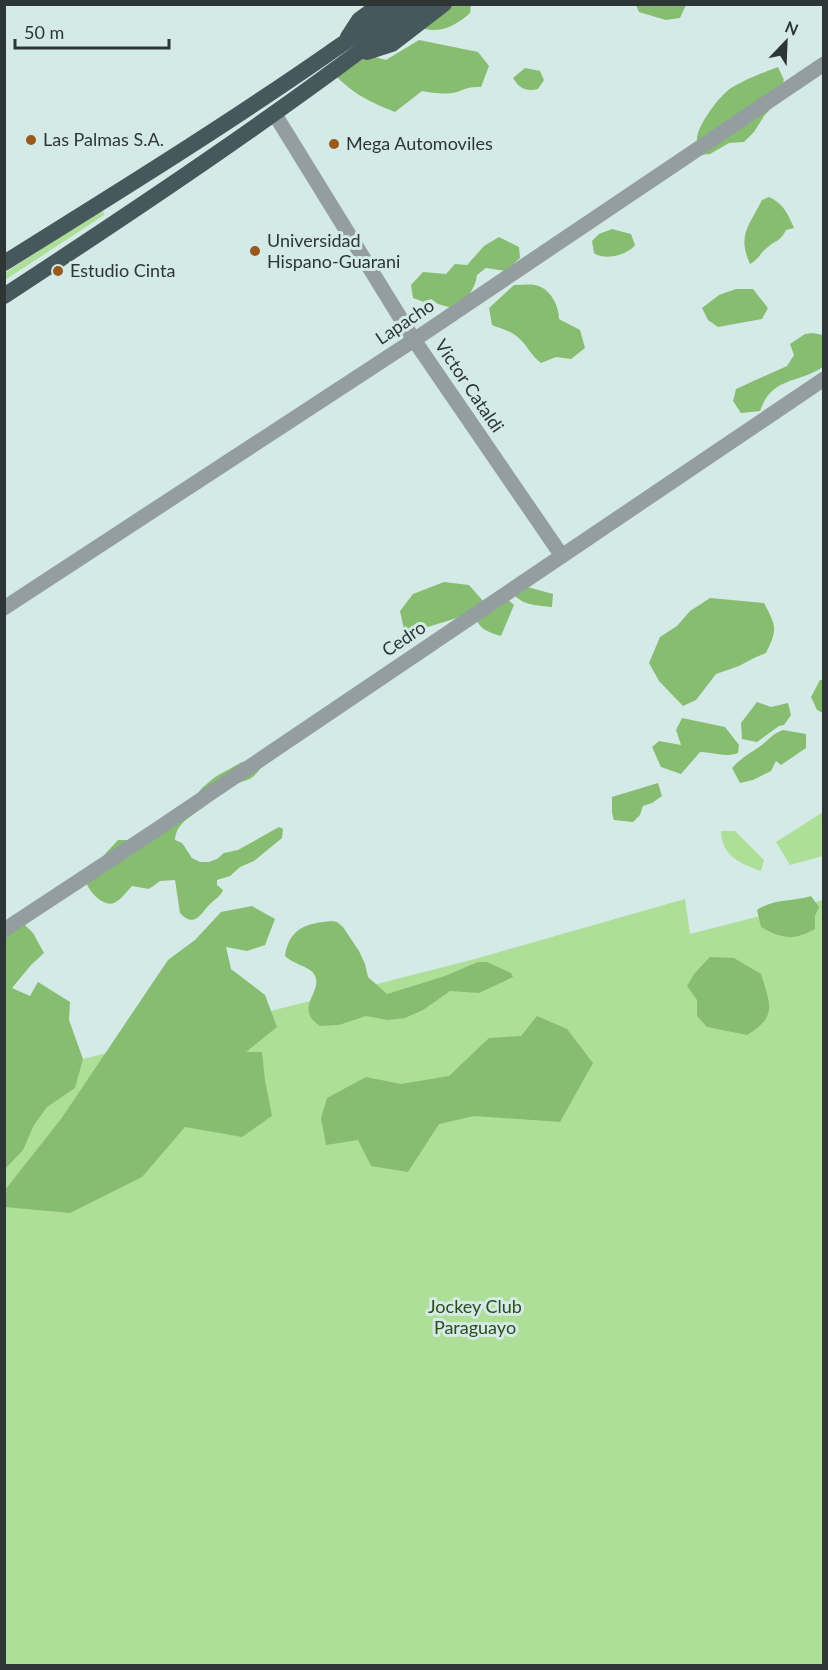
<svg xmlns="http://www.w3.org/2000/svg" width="828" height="1670" font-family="Lato,sans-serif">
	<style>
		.green { fill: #addf99 }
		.forest { fill: #87bd71 }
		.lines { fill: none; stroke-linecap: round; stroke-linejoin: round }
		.tertiary { stroke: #949d9f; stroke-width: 15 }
		.trunk { stroke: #47585c; stroke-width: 16 }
		.poi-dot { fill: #97591d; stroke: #d4eae7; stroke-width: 2 }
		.labels { text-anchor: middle; stroke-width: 6; stroke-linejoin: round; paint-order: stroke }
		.poi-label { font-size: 18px; fill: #2d3635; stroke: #d4eae7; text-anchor: start }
		.street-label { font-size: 18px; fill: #2d3635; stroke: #d4eae7 }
		.park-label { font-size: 18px; fill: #294c19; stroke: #d4eae7 }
	</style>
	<rect width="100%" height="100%" fill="#d4eae7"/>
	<g class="green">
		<polygon points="101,210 103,210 104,215 5,280 5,273"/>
		<polygon points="823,812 823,856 790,865 776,842"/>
		<path d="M721 831H735L764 860 761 871C739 863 722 856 721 831Z"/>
		<polygon points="685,899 690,934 823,900 823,1665 5,1666 5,1082 83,1059 471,960"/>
	</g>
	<g class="forest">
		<path d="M432 5H471L470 13C456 26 438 35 419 27Z"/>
		<polygon points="636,5 686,5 680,18 666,20 639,12"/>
		<path d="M419 40 478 52 489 66 481 87C469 87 467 88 457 92 445 95 433 93 422 91L395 112C365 100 352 93 330 70L368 55 386 60Z"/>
		<path d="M778 67 784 80 776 103 764 116 754 132 744 142 729 143 710 154 701 155C700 151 697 146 697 141 695 128 720 95 731 88 746 79 762 73 778 67Z"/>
		<path d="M525 68 540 71 544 80 538 89C526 92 519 88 513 78Z"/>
		<path d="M769 197C783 203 788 214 794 228L786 230C779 243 777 239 768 247 760 253 759 259 750 264 737 235 749 226 762 200Z"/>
		<path d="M612 229 631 234 635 245C628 255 604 261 594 253L592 241 599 234Z"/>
		<path d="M499 237 519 247 520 258 506 271 486 268 477 275C475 291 465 301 452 308L438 304 431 299 424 302 413 298 411 285 423 272 446 274 455 264 467 265 484 246Z"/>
		<path d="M514 285C521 285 529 284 535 285 550 288 559 305 559 319L580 330 585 348 571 359 556 357 541 363C530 355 526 342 515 335 508 330 499 328 492 325L489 308Z"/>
		<polygon points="736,289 753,289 768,308 762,319 718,327 708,320 702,308 719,295"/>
		<path d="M813 333 823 335V367C798 384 772 376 760 411L741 413 733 401 736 389 787 366 794 355 790 344 805 334Z"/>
		<path d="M444 582 469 585 483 601 507 599 514 605 501 636C482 630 479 629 473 609L457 618 405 634 400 611 413 594Z"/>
		<path d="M520 585 553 594 552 607C532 605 520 605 508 588Z"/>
		<path d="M710 598 764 603C776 626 778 629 766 653L754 658 739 666 716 674 696 700 683 706 659 681 649 663 660 637 677 626 690 611Z"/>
		<polygon points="820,680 823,680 823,713 817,710 811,697"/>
		<polygon points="757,702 771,707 788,703 791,715 784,725 779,726 757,742 742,739 741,723"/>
		<path d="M682 718 725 727 739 745 738 753C725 758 714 752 700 752L681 774 661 767 652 747 659 741 681 745 676 730Z"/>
		<path d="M783 730 806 734V748L781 765 776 761 771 771 753 780 740 783 732 768C741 758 749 754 759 747 768 741 773 733 783 730Z"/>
		<path d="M255 760 262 766C251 783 247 778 231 786 221 792 214 799 205 806 193 816 176 822 175 840L182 843 192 858 200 862H209L217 859 224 853 238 850 279 827 283 829 282 838 254 861 240 867 230 876 217 880V885L223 890C220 897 215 899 210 904 201 913 195 929 180 913L175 880 160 881 149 889 132 886C127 891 121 900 114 903 103 907 88 891 86 881L106 853 118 840H140L190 803 202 788 215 777 242 762Z"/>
		<polygon points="658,783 662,796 652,803 643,806 640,815 633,822 614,820 612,813 612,797"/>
		<path d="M811 896 819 907 815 916V929C793 941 782 939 761 927L757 910C775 898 792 902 811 896Z"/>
		<polygon points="252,906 275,919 265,945 247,951 226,947 231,969 265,995 277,1027 246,1052 262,1052 265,1080 272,1116 242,1137 185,1127 142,1177 70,1213 5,1207 5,1190 61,1119 168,960 195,940 221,912"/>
		<path d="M332 921 337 922 343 927 359 951 365 964 368 977 387 994 445 976 478 962H487L511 973 513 977 479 993 450 991 423 1010 405 1018 388 1020 366 1016 339 1025 320 1026C292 1007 325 992 314 974 310 967 293 964 285 956 289 928 307 923 332 921Z"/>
		<polygon points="22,922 33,933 44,953 31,965 12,988 30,996 38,982 70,1002 69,1020 83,1059 75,1088 47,1107 34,1125 23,1150 5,1169 5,934"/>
		<path d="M710 957 734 958 761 974C770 1003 778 1017 747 1035L707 1027 697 1016V1000L687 986 694 974Z"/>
		<polygon points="537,1016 567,1029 593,1063 560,1122 474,1116 439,1124 408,1172 371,1166 358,1140 326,1145 321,1118 327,1098 366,1077 401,1084 449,1076 489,1038 521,1036"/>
	</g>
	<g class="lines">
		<g class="tertiary">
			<polyline points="274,113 414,340 562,556"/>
			<polyline points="4,608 414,340 824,64"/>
			<polyline points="4,930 156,830 824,379"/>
		</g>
		<g class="trunk">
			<polyline points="348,37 359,20 381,4"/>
			<polyline points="367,52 392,44 444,4"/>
			<path d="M4 263C113 195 223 127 328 54 352 37 377 22 400 4"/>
			<path d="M4 296C146 203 288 108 422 4"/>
		</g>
	</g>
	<g class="poi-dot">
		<circle cx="31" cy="140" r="6"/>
		<circle cx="334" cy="144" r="6"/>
		<circle cx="255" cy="251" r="6"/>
		<circle cx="58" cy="271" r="6"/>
	</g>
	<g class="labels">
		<g class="poi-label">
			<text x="43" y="146">Las Palmas S.A.</text>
			<text x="346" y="150">Mega Automoviles</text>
			<text x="267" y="247">Universidad<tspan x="267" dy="21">Hispano-Guarani</tspan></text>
			<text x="70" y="277">Estudio Cinta</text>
		</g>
		<g class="street-label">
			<text transform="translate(405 322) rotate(-34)" y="6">Lapacho</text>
			<text transform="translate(469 386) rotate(56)" y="6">Victor Cataldi</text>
			<text transform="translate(404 639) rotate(-34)" y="6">Cedro</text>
		</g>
		<g class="park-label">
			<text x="475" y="1313">Jockey Club<tspan x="475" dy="21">Paraguayo</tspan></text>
		</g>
	</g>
	<rect width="828" height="1670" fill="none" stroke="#2d3635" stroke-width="12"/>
	<g transform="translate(786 42) rotate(23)" stroke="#d4eae7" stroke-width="4.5" paint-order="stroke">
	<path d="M0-4.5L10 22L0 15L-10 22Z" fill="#2d3635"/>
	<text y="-9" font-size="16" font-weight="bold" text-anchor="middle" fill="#2d3635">N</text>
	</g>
	<path d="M15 39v9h154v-9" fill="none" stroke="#2d3635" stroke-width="3"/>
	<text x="24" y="39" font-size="18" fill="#2d3635" stroke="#d4eae7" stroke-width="4.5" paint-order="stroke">50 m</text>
</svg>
